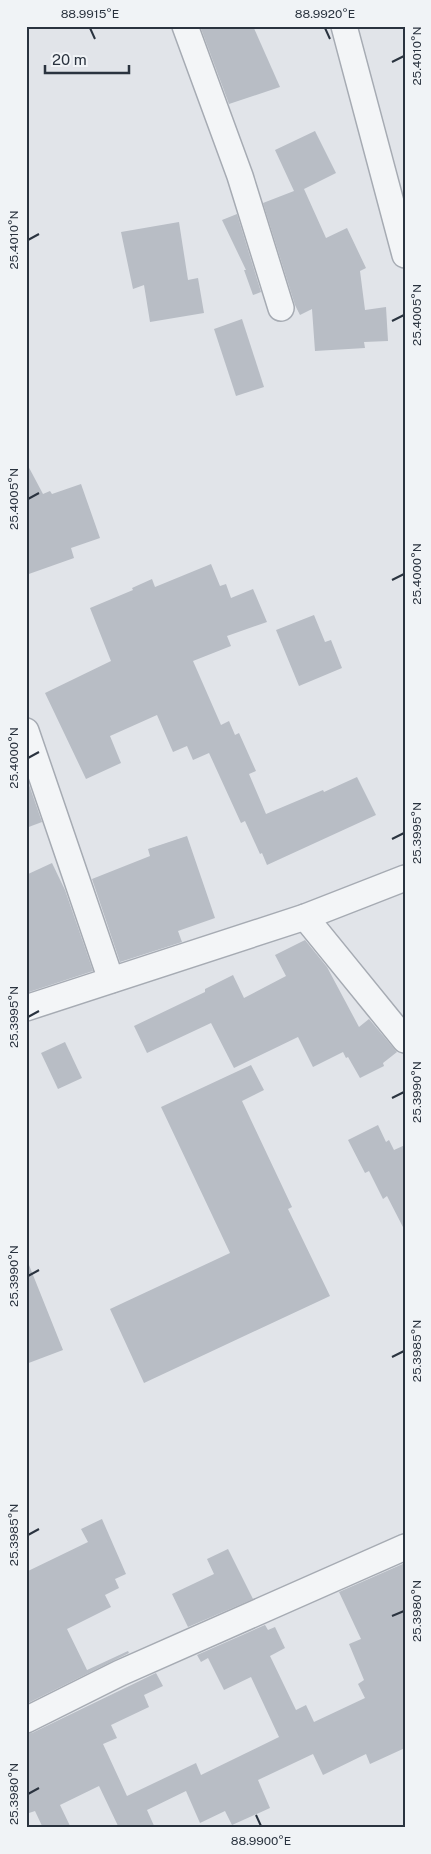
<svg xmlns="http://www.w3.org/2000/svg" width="431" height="1854" font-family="'Public Sans',sans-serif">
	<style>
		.building { fill: #b8bdc5 }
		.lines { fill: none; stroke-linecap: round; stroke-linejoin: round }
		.minor-casing { stroke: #a6abb3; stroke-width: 28 }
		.minor { stroke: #f3f5f7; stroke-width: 25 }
		.ticks { fill: none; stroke: #2a333f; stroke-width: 2 }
		.neatline { fill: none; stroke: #2a333f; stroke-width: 2 }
		.ticks-label { font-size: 12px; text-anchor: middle; fill: #2a333f }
	</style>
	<rect width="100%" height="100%" fill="#e1e4e9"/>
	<g class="building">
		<polygon points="200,26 253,26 280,87 229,104"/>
		<polygon points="315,131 336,173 304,189 326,238 347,228 366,268 360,271 365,310 386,307 388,341 364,342 365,348 315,351 312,309 300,315 295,305 263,203 294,191 275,150"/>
		<polygon points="237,214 261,292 253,295 244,270 246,270 222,220"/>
		<polygon points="179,222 188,280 198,278 204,313 150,322 144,285 133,289 121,232"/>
		<polygon points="242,319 264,387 236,396 214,329"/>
		<polygon points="26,462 43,494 50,491 52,494 81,484 100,538 71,548 74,558 26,575"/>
		<polygon points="211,564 220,586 226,584 231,598 253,589 267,622 227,636 231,646 193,661 221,725 229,721 235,735 239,733 256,771 249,774 266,814 323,790 324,792 357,777 376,815 267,865 262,853 260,854 245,821 241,823 209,753 193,760 187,746 173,752 157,715 110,736 121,763 86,779 45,693 111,661 90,608 133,590 132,588 152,579 155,587"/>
		<polygon points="314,615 325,642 331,640 342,668 299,686 276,630"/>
		<polygon points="26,776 42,822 26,828"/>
		<polygon points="187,836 215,918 178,931 182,942 120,962 92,879 150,856 148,849"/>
		<polygon points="52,863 65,890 93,971 26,993 26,875"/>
		<polygon points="305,940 327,967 359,1027 369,1019 397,1052 383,1063 384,1066 360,1078 348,1057 346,1058 343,1052 313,1067 298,1037 234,1068 211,1023 147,1053 134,1026 205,992 205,989 233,975 244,998 286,976 275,955"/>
		<polygon points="65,1042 82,1078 58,1089 41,1053"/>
		<polygon points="251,1065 264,1090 242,1101 292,1207 288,1209 330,1296 144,1383 110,1309 230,1253 161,1107"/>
		<polygon points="378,1125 386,1142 389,1140 394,1150 405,1145 405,1231 387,1196 383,1199 369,1171 365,1173 348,1140"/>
		<polygon points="27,1260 63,1350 26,1364 26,1261"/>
		<polygon points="102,1519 126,1574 115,1579 119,1588 105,1595 111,1607 67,1629 87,1670 128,1651 129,1653 26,1704 26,1572 88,1542 81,1529"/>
		<polygon points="228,1549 253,1599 188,1627 172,1594 214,1574 207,1559"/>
		<polygon points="405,1563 405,1748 370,1764 366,1754 323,1775 313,1754 258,1780 270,1808 232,1825 225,1811 200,1823 186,1791 147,1810 155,1828 119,1828 99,1786 60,1805 71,1828 43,1828 35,1811 26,1814 26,1734 32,1733 156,1673 163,1686 144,1695 149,1707 111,1725 117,1738 103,1744 127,1796 196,1763 201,1775 279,1737 251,1677 224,1690 208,1658 201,1662 197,1655 265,1625 268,1630 275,1627 285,1648 270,1656 296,1710 306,1705 314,1722 365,1698 358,1684 364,1680 349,1644 361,1639 339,1592"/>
	</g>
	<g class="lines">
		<defs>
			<g id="minor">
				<polyline points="185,26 240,176 281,308"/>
				<polyline points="344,26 405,255"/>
				<polyline points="26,731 111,980"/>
				<polyline points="305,917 405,1040"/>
				<polyline points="26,1008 305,917 405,878"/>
				<polyline points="26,1720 120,1673 405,1547"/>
			</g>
		</defs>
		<use href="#minor" class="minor-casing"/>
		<use href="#minor" class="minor"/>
	</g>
	<path class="ticks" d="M90 28 95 39M325 28 330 39M392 62 404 56M28 240 39 234M392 321 404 315M28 499 39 493M392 580 404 574M28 758 39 752M392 839 404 833M28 1017 39 1011M392 1098 404 1092M28 1276 39 1270M392 1357 404 1351M28 1535 39 1529M392 1616 404 1611M28 1794 39 1788M256 1815 261 1826"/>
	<rect width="431" height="1854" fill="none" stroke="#f0f3f6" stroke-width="55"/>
	<path d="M45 65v8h84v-8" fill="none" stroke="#2a333f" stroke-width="2.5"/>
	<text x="52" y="65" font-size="15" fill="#2a333f" stroke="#f0f3f6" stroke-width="4" paint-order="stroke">20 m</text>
	<rect x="28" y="28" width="376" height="1798" class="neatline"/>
	<g class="ticks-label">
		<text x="90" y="18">88.9915°E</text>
		<text x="325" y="18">88.9920°E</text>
		<text transform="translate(417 56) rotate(-90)" y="4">25.4010°N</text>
		<text transform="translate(14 240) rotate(-90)" y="4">25.4010°N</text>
		<text transform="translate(417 315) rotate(-90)" y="4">25.4005°N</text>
		<text transform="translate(14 499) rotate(-90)" y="4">25.4005°N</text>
		<text transform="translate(417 574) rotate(-90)" y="4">25.4000°N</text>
		<text transform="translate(14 758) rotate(-90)" y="4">25.4000°N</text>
		<text transform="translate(417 833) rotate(-90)" y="4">25.3995°N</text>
		<text transform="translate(14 1017) rotate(-90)" y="4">25.3995°N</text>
		<text transform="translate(417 1092) rotate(-90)" y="4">25.3990°N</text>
		<text transform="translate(14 1276) rotate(-90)" y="4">25.3990°N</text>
		<text transform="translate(417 1351) rotate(-90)" y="4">25.3985°N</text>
		<text transform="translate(14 1535) rotate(-90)" y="4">25.3985°N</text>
		<text transform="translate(417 1611) rotate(-90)" y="4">25.3980°N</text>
		<text transform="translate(14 1794) rotate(-90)" y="4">25.3980°N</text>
		<text x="261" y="1845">88.9900°E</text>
	</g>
</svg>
